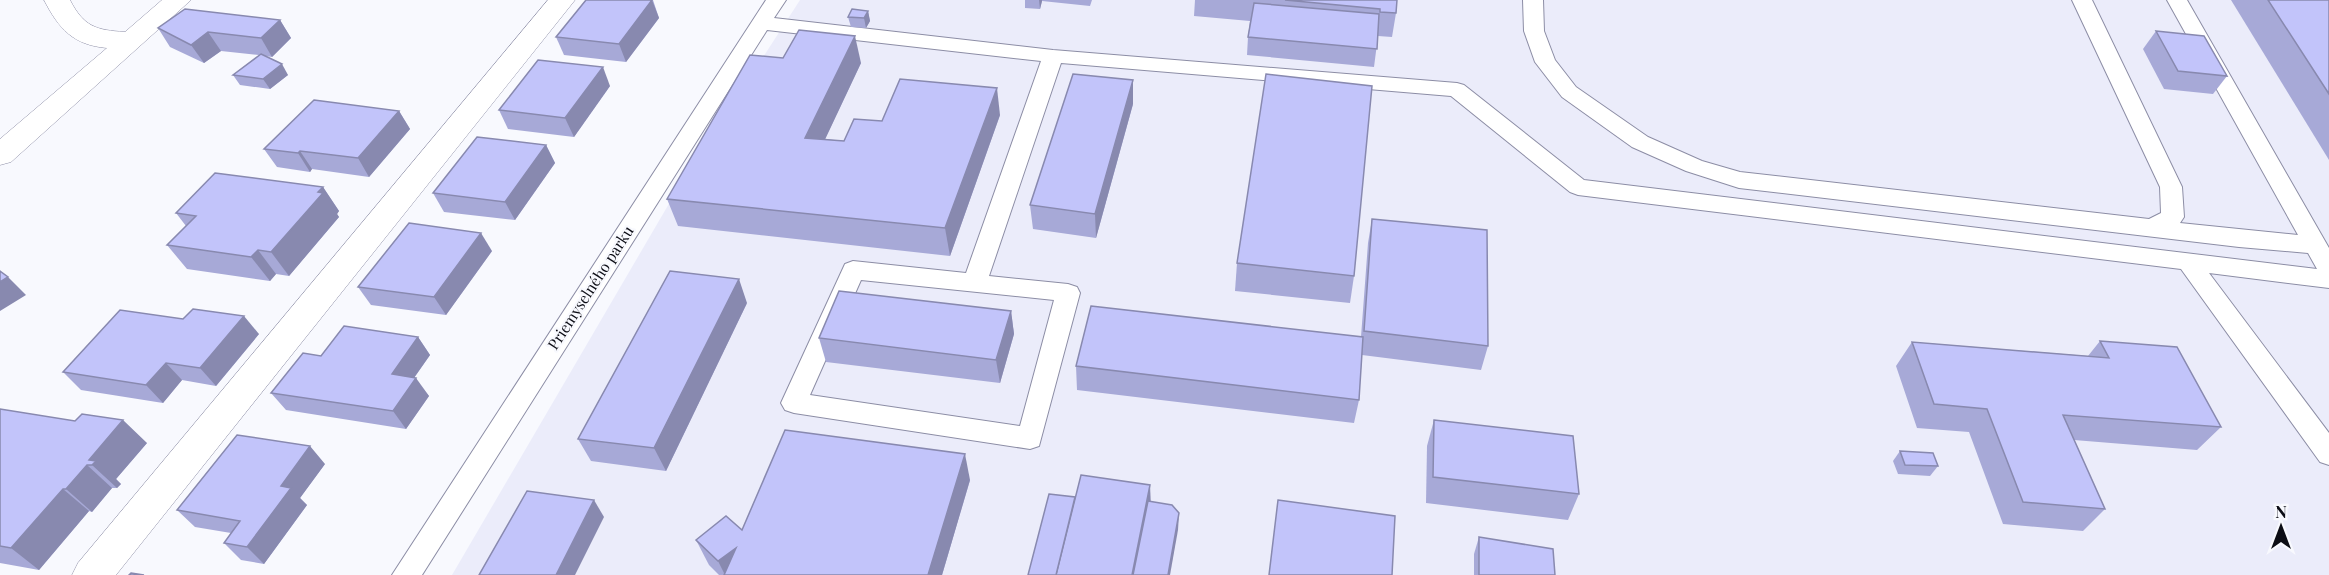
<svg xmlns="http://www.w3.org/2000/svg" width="2329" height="575" font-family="'Playfair Display',serif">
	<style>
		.built { fill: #ebecfa }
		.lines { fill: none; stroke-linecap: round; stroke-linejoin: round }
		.service-casing { stroke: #8c8da5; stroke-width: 2 }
		.minor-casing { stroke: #8c8da5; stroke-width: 1 }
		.service { fill: #fff; fill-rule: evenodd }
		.minor { fill: #fff; fill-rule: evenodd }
		.wall { fill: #a7a9d7 }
		.shaded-wall { fill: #8889af }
		.building { fill: #c2c4fa; stroke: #8889af; stroke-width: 1.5 }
		.labels { text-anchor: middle; stroke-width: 4.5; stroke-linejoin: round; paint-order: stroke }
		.street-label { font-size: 15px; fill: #0c0d15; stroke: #f8f9fe }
	</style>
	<rect width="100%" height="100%" fill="#f8f9fe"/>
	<polygon class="built" points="800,0 2329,0 2329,575 452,575 677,190"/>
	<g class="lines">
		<defs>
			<path id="service" d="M766 0H786L774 18 1053 50 1457 83 1464 85 1584 180 2317 269 2308 253 2239 247 1739 188 1686 171 1632 147 1562 97 1535 62 1524 31 1523 0H1543L1544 31 1555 60 1576 87 1648 137 1702 161 1740 172 2149 219 2161 213 2160 187 2072 0H2092L2182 187 2184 217 2180 223 2298 235 2167 0H2187L2329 248V288L2209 273 2329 433V465L2320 462 2181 269 1578 195 1570 192 1451 96 1061 63 989 276 1068 284 1077 287 1080 293 1039 446 1030 449 794 413 785 410 781 403 845 264 853 261 966 273 1041 61 767 30 422 575H392ZM861 280 1054 300 1020 426 810 395Z"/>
			<g id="minor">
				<path d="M44 0H70C84 27 96 30 125 32L162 0H191L11 162 0 165V139L107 48C73 45 59 29 44 0Z"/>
				<polygon points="548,0 575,0 116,575 72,575 78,563"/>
			</g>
		</defs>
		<use href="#service" class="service-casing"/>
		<use href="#minor" class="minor-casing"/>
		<use href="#service" class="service"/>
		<use href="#minor" class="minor"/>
	</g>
	<g class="wall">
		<polygon points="586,0 653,0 659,18 626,62 564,55 556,37"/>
		<polygon points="1025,0 1092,0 1090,6 1042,1 1040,9 1025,8"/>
		<polygon points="1195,0 1397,0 1396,13 1392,37 1378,36 1374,67 1247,55 1248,37 1250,21 1194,16"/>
		<polygon points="2231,0 2329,0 2329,160"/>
		<polygon points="868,11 870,21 866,28 851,27 848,17"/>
		<polygon points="280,20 291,38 272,57 265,56 288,75 270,89 240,85 233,75 259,55 221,51 204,63 170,47 158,28"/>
		<polygon points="2156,31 2227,76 2213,94 2164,89 2143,49"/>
		<polygon points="783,58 861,63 825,139 844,141 882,121 1000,115 950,256 678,226 667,199"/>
		<polygon points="610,86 574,137 508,129 499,110"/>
		<polygon points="1133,104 1096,238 1033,229 1030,205"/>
		<polygon points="399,111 410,129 369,177 312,169 310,172 277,167 264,149"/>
		<polygon points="546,145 555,163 515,220 444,212 433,193"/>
		<polygon points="323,187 339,211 337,214 339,217 289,276 276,274 270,281 187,269 167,245 186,226 176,213"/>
		<polygon points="1372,219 1488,346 1481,370 1362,355 1359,400 1354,423 1077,390 1076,366 1361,337 1368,243"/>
		<polygon points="492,251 446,315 371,305 358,287"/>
		<polygon points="1237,263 1354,276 1350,303 1235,291"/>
		<polygon points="747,303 666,471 591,461 578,439"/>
		<polygon points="1011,311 1014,334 1000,383 826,362 819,338"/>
		<polygon points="259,334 216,386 182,380 163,403 81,390 63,372"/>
		<polygon points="418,337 430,355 414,378 429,396 406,429 286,410 271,393 321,356"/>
		<polygon points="2100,341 2221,427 2197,450 2074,440 2105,509 2083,531 2003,524 1969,432 1917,428 1896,366 1912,342 2088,356"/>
		<polygon points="0,409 147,443 116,479 121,484 117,488 112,488 92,512 89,511 39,570 0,563"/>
		<polygon points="1434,420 1579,494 1568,520 1426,503 1427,446"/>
		<polygon points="1900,451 1938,466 1930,476 1898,474 1893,461"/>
		<polygon points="325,464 300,498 307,505 264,564 241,560 224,543 231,533 195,527 177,510"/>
		<polygon points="970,480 942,575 719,575 709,565 696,540"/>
		<polygon points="1479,537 1555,575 1474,575 1474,554"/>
	</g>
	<g class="shaded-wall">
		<polygon points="652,0 659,18 626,62 619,44"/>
		<polygon points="1039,0 1042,0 1042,1 1040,9"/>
		<polygon points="868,11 870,21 866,28 864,18"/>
		<polygon points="280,20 291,38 272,57 261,38"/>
		<polygon points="208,32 221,51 204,63 191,45"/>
		<polygon points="855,36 861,63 813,165 805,138"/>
		<polygon points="282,64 288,75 270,89 263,79"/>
		<polygon points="603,67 610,86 574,137 565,118"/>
		<polygon points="1133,80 1133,104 1096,238 1095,214"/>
		<polygon points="997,88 1000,115 950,256 945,228"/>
		<polygon points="399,111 410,129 369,177 358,158"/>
		<polygon points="546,145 555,163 515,220 505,202"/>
		<polygon points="300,151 312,169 310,172 298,153"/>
		<polygon points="323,187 339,211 337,214 339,217 289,276 271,252"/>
		<polygon points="481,233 492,251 446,315 434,297"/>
		<polygon points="258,250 276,274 270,281 251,257"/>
		<polygon points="8,277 26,295 0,311 0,282"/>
		<polygon points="739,279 747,303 666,471 654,448"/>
		<polygon points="1011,311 1014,334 1000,383 996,360"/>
		<polygon points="244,316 259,334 216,386 200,368"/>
		<polygon points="418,337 430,355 404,392 392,374"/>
		<polygon points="166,363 182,380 163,403 146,385"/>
		<polygon points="416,378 429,396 406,429 393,411"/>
		<polygon points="123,420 147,443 116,479 121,484 117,488 92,465 89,460"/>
		<polygon points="310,446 325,464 300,498 307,505 264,564 247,547 281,486"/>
		<polygon points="965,454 970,480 942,575 928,575"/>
		<polygon points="87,465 112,488 92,512 66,489"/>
		<polygon points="1150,485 1151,507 1137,575 1132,575"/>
		<polygon points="63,489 89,511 39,570 11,548"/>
		<polygon points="594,500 604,517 575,575 556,575"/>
		<polygon points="1179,513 1178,530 1170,575 1168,575"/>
		<polygon points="736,548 725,575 718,561"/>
	</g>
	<g class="building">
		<polygon points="586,0 652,0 619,44 556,37"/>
		<polygon points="1285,0 1397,0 1396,13 1380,12 1380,9"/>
		<polygon points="2268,0 2329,0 2329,94"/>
		<polygon points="1254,3 1379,14 1377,49 1248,37"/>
		<polygon points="185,9 280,20 261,38 208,32 191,45 158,28"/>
		<polygon points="852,9 868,11 864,18 848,17"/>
		<polygon points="799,30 855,36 805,138 844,141 854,119 882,121 900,79 997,88 945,228 667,199 750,55 783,58"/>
		<polygon points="2156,31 2204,36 2227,76 2178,71"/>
		<polygon points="261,54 282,64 263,79 233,75"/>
		<polygon points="538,60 603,67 565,118 499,110"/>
		<polygon points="1073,74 1133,80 1095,214 1030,205"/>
		<polygon points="1266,74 1372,86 1354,276 1237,263"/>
		<polygon points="314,100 399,111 358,158 300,151 298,153 264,149"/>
		<polygon points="477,137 546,145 505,202 433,193"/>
		<polygon points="215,173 323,187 318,192 323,193 271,252 258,250 251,257 167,245 196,216 176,213"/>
		<polygon points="1372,219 1487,230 1488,346 1364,331"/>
		<polygon points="409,223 481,233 434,297 358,287"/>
		<polygon points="0,271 8,277 0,282"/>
		<polygon points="670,271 739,279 654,448 578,439"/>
		<polygon points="839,291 1011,311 996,360 819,338"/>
		<polygon points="1091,306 1363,337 1359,400 1076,366"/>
		<polygon points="193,309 244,316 200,368 166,363 146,385 63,372 120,310 183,319"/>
		<polygon points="344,326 418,337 392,374 416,378 393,411 271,393 303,353 321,356"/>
		<polygon points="2100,341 2177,347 2221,427 2063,415 2105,509 2023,502 1987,409 1934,404 1912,342 2109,358"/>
		<polygon points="0,409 75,421 82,414 123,420 89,460 96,461 92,465 87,465 66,489 63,489 11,548 0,546"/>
		<polygon points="1434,420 1573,436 1579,494 1433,477"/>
		<polygon points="785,430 965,454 928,575 724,575 736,548 718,561 696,540 726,516 742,530"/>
		<polygon points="237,435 310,446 281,486 291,488 247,547 224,543 240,521 177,510"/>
		<polygon points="1900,451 1933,453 1938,466 1905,465"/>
		<polygon points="1081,475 1150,485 1132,575 1056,575"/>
		<polygon points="527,491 594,500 556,575 479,575"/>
		<polygon points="1049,494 1075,497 1056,575 1028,575"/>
		<polygon points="1278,500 1395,516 1392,575 1269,575"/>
		<polygon points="1148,501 1172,505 1179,513 1168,575 1133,575"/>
		<polygon points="1479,537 1553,549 1555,575 1479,575"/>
		<polygon points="131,573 144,575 129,575"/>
	</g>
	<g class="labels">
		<g class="street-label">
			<text transform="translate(591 288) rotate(-57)" y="5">Priemyselného parku</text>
		</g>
	</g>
	<g transform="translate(2281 527)" stroke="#f8f9fe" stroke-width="4.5" paint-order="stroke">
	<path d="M0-4.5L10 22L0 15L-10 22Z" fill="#0c0d15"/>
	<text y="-9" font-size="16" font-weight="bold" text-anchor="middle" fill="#0c0d15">N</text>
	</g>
</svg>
